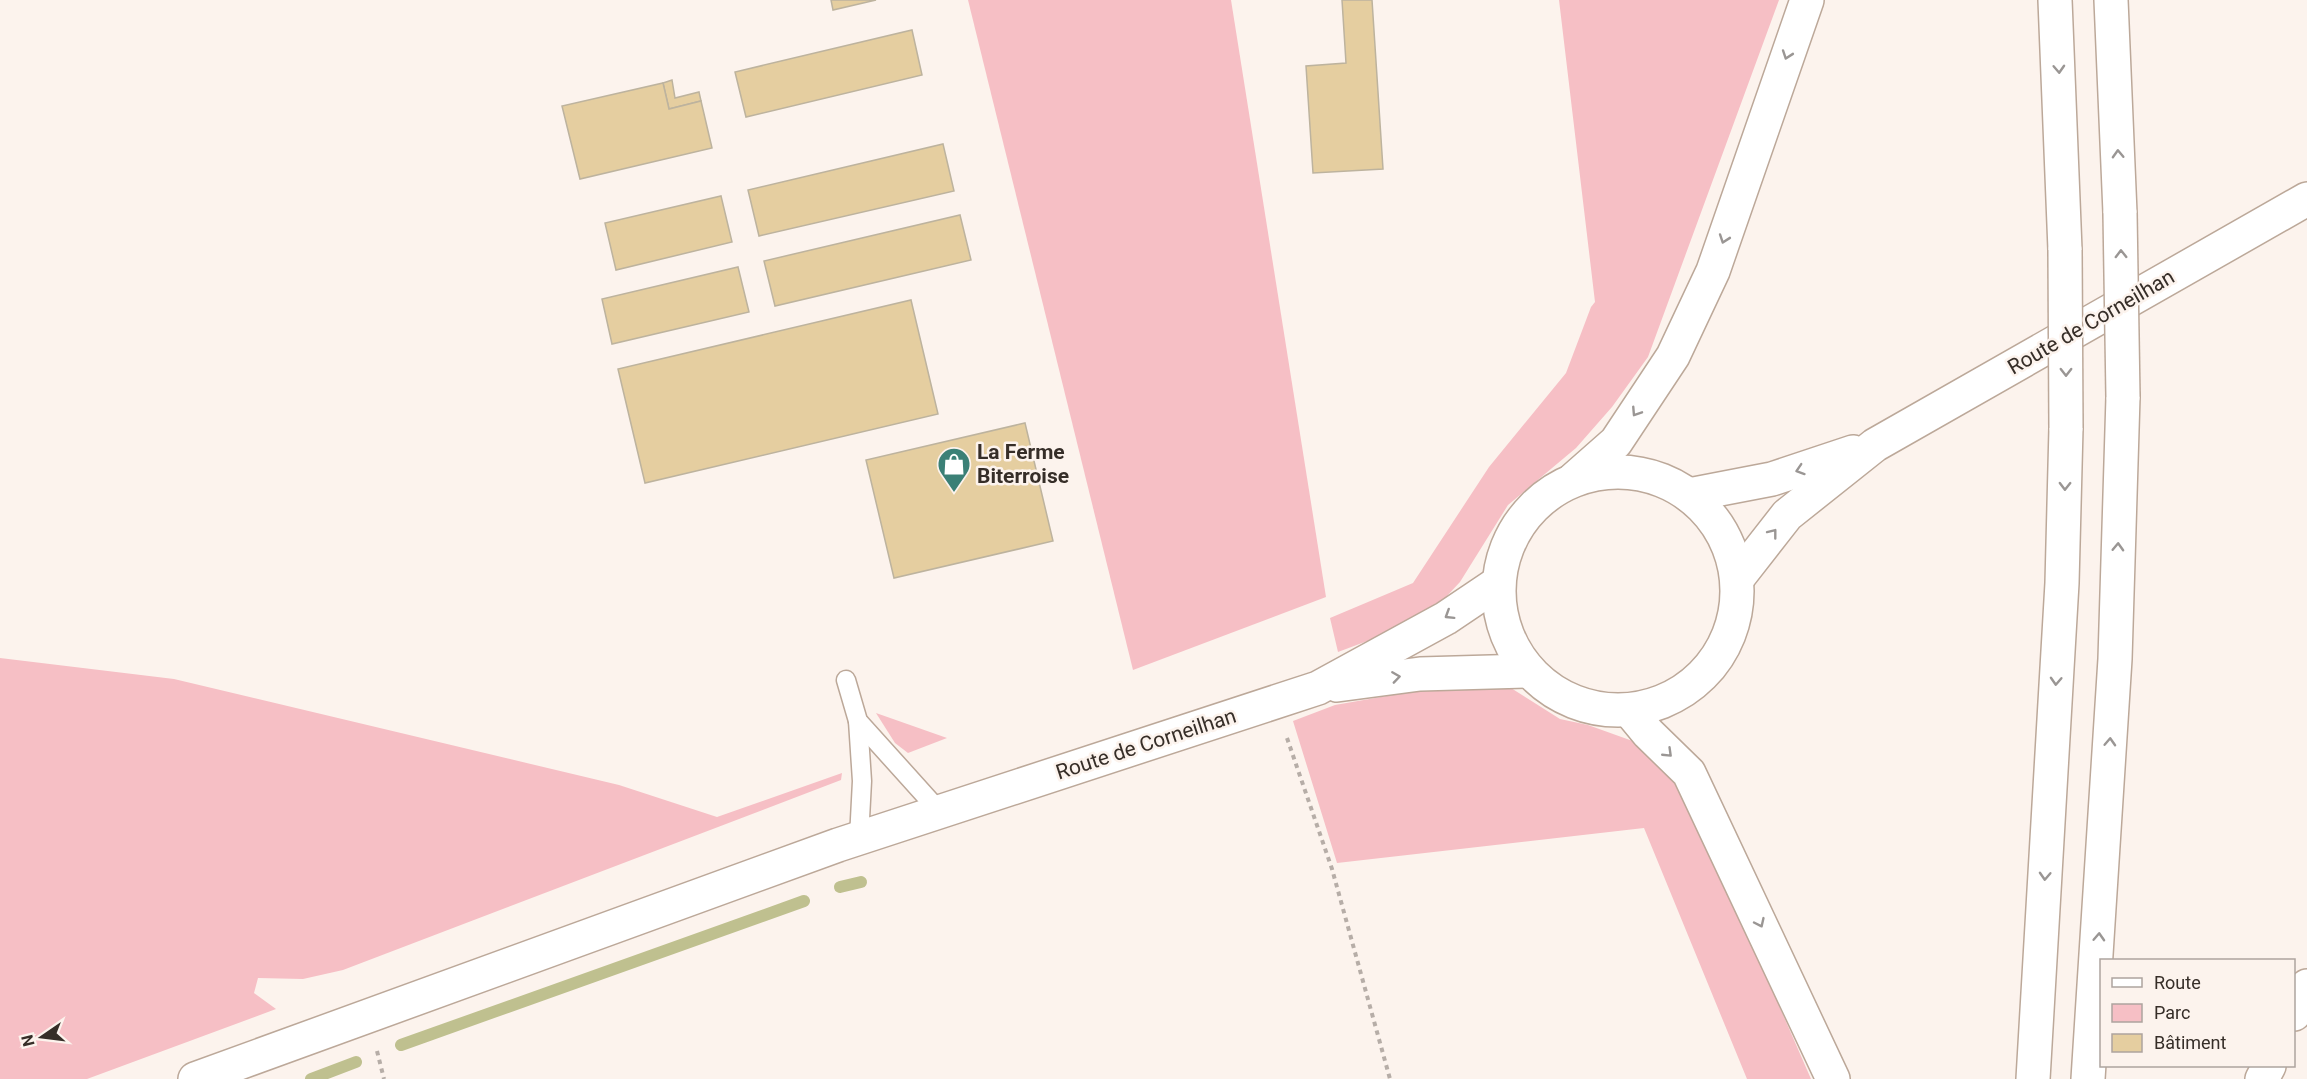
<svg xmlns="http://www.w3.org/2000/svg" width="2307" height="1079" font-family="Roboto,sans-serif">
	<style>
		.green { fill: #f6bfc5 }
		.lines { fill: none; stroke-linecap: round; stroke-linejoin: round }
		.stream { stroke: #bfc08f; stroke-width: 12 }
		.building { fill: #e5cea0; stroke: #bdb39e; stroke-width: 1.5 }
		.service-casing { stroke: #bca899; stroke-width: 21 }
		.tertiary-casing { stroke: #bca899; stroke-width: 36 }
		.trunk-casing { stroke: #bca899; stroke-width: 36 }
		.path { stroke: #b6ada7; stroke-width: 4; stroke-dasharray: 4.5 4.5; stroke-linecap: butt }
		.service { stroke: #fff; stroke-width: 18 }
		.tertiary { stroke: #fff; stroke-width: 33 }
		.trunk { stroke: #fff; stroke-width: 33 }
		.trunk-bridge-casing { stroke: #bca899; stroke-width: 36; stroke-linecap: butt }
		.trunk-bridge { stroke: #fff; stroke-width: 33 }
		.oneway { stroke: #9a9694 }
		.labels { text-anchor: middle; stroke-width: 5; stroke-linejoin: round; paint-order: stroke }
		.street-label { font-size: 21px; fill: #362e28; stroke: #fcf3ed }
		.poi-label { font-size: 21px; font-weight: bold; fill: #362e28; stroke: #fcf3ed; text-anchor: start }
	</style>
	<rect width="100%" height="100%" fill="#fcf3ed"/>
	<g class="green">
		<polygon points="968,0 1231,0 1326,597 1133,670"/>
		<polygon points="1559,0 1779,0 1648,357 1612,407 1576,448 1508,505 1460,582 1445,598 1386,634 1338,652 1330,618 1413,583 1489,467 1566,373 1591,307 1595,302"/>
		<polygon points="0,658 174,679 619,785 717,817 842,773 841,780 343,970 303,979 258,978 254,993 276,1009 87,1079 0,1079"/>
		<polygon points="1483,683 1511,688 1560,719 1588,725 1641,744 1668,767 1690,801 1811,1079 1747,1079 1644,828 1337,863 1293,721 1335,705 1421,690"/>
		<polygon points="876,713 947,738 908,753 895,743"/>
	</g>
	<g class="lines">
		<g class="stream">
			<polyline points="840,887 861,882"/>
			<polyline points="401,1045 804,901"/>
			<polyline points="311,1079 356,1062"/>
		</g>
	</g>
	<g class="building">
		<polygon points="831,0 876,0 833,10"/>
		<polygon points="1342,0 1372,0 1383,169 1313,173 1306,66 1346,63"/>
		<polygon points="912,30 922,75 746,117 735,72"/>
		<polygon points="672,80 675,98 699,92 701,101 669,109 663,83"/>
		<polygon points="663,83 669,109 701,101 712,148 580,179 562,106"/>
		<polygon points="943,144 954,191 759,236 748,190"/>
		<polygon points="721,196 732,242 616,270 605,223"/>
		<polygon points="960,215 971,260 775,306 764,261"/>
		<polygon points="738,267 749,312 612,344 602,299"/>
		<polygon points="911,300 938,414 645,483 618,369"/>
		<polygon points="1025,423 1053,541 894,578 866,460"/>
	</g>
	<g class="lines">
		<defs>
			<g id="service">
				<polyline points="846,680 858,721 940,812"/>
				<polyline points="858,721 862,781 859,838"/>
			</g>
			<g id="tertiary">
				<circle cx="1618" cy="591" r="119"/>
				<polyline points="1689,495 1772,479 1853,452"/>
				<polyline points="1737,579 1787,515 1875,445 2307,199"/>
				<polyline points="1337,685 1420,674 1529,671"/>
				<polyline points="195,1079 838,845 1318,688 1446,618 1498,583"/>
			</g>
			<g id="trunk">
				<polyline points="2055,0 2065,250"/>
				<polyline points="2111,0 2120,213"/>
				<polyline points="1574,479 1616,442 1673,356 1713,271 1807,0"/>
				<polyline points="1629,710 1648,733 1689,773 1833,1079"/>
				<polyline points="2294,1014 2307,986"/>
				<polyline points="2033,1079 2062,583 2066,428"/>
				<polyline points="2088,1079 2115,659 2123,397"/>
				<polyline points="2262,1079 2269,1066"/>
			</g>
		</defs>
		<use href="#service" class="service-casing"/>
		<use href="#tertiary" class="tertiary-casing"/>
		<use href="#trunk" class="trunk-casing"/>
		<g class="path">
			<polyline points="1287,738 1332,869 1390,1079"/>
			<polyline points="377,1051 384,1079"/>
		</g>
		<use href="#service" class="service"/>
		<use href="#tertiary" class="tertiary"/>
		<use href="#trunk" class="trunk"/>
		<defs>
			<g id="trunk-bridge">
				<polyline points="2120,213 2123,397"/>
				<polyline points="2065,250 2066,428"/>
			</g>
		</defs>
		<use href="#trunk-bridge" class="trunk-bridge-casing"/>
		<use href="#trunk-bridge" class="trunk-bridge"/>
	</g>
	<defs><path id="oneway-chevron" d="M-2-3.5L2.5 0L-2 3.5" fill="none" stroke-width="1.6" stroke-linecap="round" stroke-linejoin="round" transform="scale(1.5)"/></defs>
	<g class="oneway">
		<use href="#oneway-chevron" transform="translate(1787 55) rotate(109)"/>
		<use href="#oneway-chevron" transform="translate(2059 69) rotate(87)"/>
		<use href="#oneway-chevron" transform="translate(2118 154) rotate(-92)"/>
		<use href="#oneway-chevron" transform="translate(1724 239) rotate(109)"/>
		<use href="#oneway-chevron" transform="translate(2121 254) rotate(-91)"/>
		<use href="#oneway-chevron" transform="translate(2066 372) rotate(90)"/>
		<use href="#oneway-chevron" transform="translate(1636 412) rotate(123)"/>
		<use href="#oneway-chevron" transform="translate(1800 470) rotate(162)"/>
		<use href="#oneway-chevron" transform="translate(2065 486) rotate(91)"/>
		<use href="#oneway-chevron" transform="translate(1773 533) rotate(-52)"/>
		<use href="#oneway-chevron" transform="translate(2118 547) rotate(-88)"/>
		<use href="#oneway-chevron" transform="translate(1449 615) rotate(148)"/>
		<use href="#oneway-chevron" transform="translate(1396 677) rotate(-8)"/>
		<use href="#oneway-chevron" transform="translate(2056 681) rotate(93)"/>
		<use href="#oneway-chevron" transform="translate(2110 742) rotate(-87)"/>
		<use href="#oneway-chevron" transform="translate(1668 753) rotate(44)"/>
		<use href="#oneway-chevron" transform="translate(2045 876) rotate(93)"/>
		<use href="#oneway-chevron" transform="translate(1760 923) rotate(65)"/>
		<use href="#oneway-chevron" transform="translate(2099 937) rotate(-87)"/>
	</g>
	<defs>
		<symbol id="shop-pin" viewBox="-11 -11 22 30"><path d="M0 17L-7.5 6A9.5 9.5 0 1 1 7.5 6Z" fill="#3b8076" stroke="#fcf3ed"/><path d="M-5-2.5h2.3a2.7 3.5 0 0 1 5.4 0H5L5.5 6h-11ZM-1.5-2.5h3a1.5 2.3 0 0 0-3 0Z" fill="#fff"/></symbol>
	</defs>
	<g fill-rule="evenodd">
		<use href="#shop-pin" x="935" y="445" width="38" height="52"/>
	</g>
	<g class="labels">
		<g class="street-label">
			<text transform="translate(2091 322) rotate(-30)" y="7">Route de Corneilhan</text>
			<text transform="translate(1146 744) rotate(-18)" y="7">Route de Corneilhan</text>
		</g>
		<g class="poi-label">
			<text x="977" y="459">La Ferme<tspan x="977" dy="24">Biterroise</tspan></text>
		</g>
	</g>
	<rect x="2100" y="959" width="195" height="108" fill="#fcf3ed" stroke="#ada49e" stroke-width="1.5"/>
	<rect x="2112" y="978" width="30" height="9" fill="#ffffff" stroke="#ada49e" stroke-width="1.5"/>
	<text x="2154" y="989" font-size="18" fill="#362e28">Route</text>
	<rect x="2112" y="1004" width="30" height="18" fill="#f6bfc5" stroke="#ada49e" stroke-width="1.5"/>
	<text x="2154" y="1019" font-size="18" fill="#362e28">Parc</text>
	<rect x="2112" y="1034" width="30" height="18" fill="#e5cea0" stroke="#ada49e" stroke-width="1.5"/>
	<text x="2154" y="1049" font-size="18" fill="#362e28">Bâtiment</text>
	<g transform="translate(42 1037) rotate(256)" stroke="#fcf3ed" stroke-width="4.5" paint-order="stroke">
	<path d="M0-4.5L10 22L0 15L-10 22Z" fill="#362e28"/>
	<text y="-9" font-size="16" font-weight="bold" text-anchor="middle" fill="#362e28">N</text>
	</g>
</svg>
